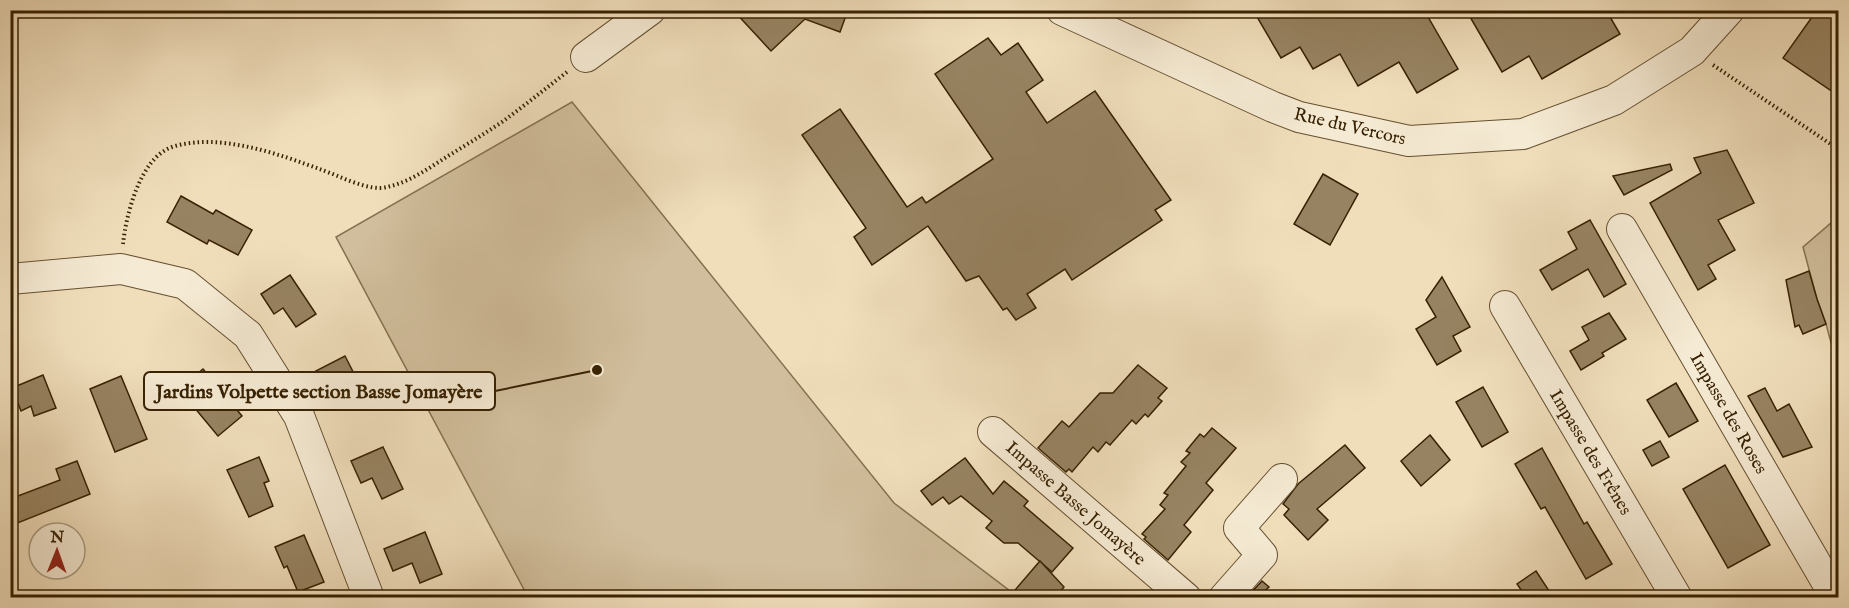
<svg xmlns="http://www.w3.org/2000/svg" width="1849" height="608" font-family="'IM FELL English',serif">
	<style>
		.green { fill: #d1be9c; stroke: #84704f; stroke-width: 1.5 }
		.building { fill: #978362; stroke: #372102; stroke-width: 1.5 }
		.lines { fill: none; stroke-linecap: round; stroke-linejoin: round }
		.minor-casing { stroke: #655030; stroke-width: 32 }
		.path { stroke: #372102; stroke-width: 4; stroke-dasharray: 1.5 3; stroke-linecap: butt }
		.minor { stroke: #f5ead3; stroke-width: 30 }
		.labels { text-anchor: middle; stroke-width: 6; stroke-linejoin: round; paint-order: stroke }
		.street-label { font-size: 18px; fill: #372102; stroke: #f5ead3 }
		.leader { fill: none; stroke: #372102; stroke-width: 2 }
		.callout-dot { fill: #372102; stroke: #f5ead3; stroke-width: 2 }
		.callout { fill: #f5ead3; stroke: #372102; stroke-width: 2 }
		.callout-label { font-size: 20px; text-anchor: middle; font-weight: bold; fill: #372102 }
	</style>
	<rect width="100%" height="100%" fill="#f0debb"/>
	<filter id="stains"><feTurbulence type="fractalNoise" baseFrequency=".00333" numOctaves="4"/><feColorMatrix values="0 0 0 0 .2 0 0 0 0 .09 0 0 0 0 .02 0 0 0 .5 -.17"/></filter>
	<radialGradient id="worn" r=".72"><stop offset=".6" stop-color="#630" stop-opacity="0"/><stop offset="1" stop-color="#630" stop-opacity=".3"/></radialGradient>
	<g class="green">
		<polygon points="572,102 894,503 1018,597 528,597 336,237"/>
		<polygon points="1838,217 1838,357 1833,350 1826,324 1817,299 1803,247"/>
	</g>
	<g class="building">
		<polygon points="733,10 848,10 840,32 805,19 771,51"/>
		<polygon points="1253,10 1424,10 1458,69 1417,93 1399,62 1358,86 1340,54 1313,69 1300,47 1281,58"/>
		<polygon points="1466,10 1606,10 1620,34 1542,79 1529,56 1502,72"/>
		<polygon points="1817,10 1839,10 1839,96 1783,58"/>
		<polygon points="988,38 1001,55 1018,43 1043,80 1026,92 1047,123 1095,91 1171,200 1155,210 1162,220 1072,280 1065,269 1027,294 1036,308 1016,320 1007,308 1003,310 979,276 966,281 928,226 872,265 854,237 866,228 802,135 840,109 907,207 922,197 926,203 993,159 935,74"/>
		<polygon points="1727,150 1754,203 1718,220 1735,250 1708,265 1716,279 1698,290 1650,203 1701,173 1694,158"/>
		<polygon points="1670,164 1672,170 1624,195 1613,176"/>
		<polygon points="1323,174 1358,194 1330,245 1294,224"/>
		<polygon points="181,196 213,214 216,210 252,230 238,255 209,240 207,244 167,222"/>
		<polygon points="1590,220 1626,284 1604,297 1588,269 1552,290 1540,270 1577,249 1568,232"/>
		<polygon points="1809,271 1817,299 1826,324 1803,334 1799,325 1795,327 1786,280"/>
		<polygon points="290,275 316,314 296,327 283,308 274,314 261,294"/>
		<polygon points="1442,277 1470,327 1453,336 1461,351 1437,365 1416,329 1436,317 1426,300"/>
		<polygon points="1609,313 1626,339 1602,353 1604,356 1581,370 1570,351 1589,340 1582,327"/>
		<polygon points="345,356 367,399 345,410 335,389 317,398 306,376"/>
		<polygon points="1138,365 1167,388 1158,398 1162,401 1148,417 1145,414 1136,424 1132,420 1110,445 1106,442 1098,452 1093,447 1072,472 1069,469 1066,472 1038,448 1062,421 1069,427 1100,393 1113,393"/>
		<polygon points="203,369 242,416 218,436 179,389"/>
		<polygon points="43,375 56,408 34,416 31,406 21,411 12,388"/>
		<polygon points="121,376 147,439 115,452 90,389"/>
		<polygon points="1676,383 1698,421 1669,437 1647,400"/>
		<polygon points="1483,387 1508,432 1482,447 1456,402"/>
		<polygon points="1765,388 1777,411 1789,404 1812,447 1783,457 1748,396"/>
		<polygon points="1212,428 1236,448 1206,483 1213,490 1184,525 1191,532 1168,560 1144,539 1146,537 1142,534 1165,509 1160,505 1168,495 1164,493 1186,466 1181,462 1190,453 1186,451 1200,434 1204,437"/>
		<polygon points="1430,435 1450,460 1421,486 1401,461"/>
		<polygon points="1660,441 1669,457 1652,466 1643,450"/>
		<polygon points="1345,445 1365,468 1317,509 1328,520 1308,540 1284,515 1289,509 1283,504 1298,484"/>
		<polygon points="383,447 403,489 382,499 372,478 361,483 351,461"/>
		<polygon points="1542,448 1584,524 1587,522 1612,564 1586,579 1545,507 1541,509 1515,464"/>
		<polygon points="259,457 269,481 264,483 273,506 249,517 227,470"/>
		<polygon points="965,458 993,494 1004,481 1028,501 1024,506 1073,548 1052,572 1018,543 1004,543 986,528 992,521 961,496 949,504 943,497 932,505 921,491"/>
		<polygon points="77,461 90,494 10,526 10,499 60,480 56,469"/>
		<polygon points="1725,465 1770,545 1728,568 1683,489"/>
		<polygon points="425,532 442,574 420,583 412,563 393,571 384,549"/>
		<polygon points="304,535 324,582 298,592 287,566 284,568 275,547"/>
		<polygon points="1040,561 1064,587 1056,597 1009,597"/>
		<polygon points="1536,571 1553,597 1526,597 1517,584"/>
		<polygon points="1262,581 1269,587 1258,597 1247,597"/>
	</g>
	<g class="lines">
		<defs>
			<g id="minor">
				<polyline points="1062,10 1273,107 1299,117 1409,141 1523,134 1614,100 1692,51 1729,10"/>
				<polyline points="586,57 650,10"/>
				<polyline points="1622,229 1836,598"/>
				<polyline points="10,279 121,269 185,284 248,335 299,416 369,598"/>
				<polyline points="1505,306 1677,598"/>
				<polyline points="993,432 1186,598"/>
				<polyline points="1224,598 1262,555 1239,528 1282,479"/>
			</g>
		</defs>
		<use href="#minor" class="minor-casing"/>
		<g class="path">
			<polyline points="1713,65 1838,149"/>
			<path d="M123 244C126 215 140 158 172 147 218 132 279 154 322 170 340 176 369 192 387 187 410 182 429 168 448 156 466 145 484 134 502 122 524 106 545 89 567 72"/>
		</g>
		<use href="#minor" class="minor"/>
	</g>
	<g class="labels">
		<g class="street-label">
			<text transform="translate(1350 126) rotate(13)" y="6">Rue du Vercors</text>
			<text transform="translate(1729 413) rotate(60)" y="6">Impasse des Roses</text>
			<text transform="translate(1591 452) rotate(59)" y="6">Impasse des Frênes</text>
			<text transform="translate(1076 503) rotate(41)" y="6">Impasse Basse Jomayère</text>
		</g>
	</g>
	<path class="leader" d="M597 370L495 391"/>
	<circle class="callout-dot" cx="597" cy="370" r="6"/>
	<rect class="callout" x="144" y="372" width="351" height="38" rx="6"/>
	<g class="callout-label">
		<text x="319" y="398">Jardins Volpette section Basse Jomayère</text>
	</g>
	<rect width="1849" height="608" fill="none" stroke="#f0debb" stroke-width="36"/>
	<rect x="12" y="12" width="1825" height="584" fill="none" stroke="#372102" stroke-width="3"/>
	<rect x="18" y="18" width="1813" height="572" fill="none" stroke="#372102" stroke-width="1.5"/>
	<g transform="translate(57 551) rotate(1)"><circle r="28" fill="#f5ead3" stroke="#a99a7f" stroke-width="1.5"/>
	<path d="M0-4.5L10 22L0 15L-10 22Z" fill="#8f2418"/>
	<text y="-9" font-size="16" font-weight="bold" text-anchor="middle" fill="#372102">N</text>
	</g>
	<rect width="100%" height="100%" filter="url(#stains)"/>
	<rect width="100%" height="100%" fill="url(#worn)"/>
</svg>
